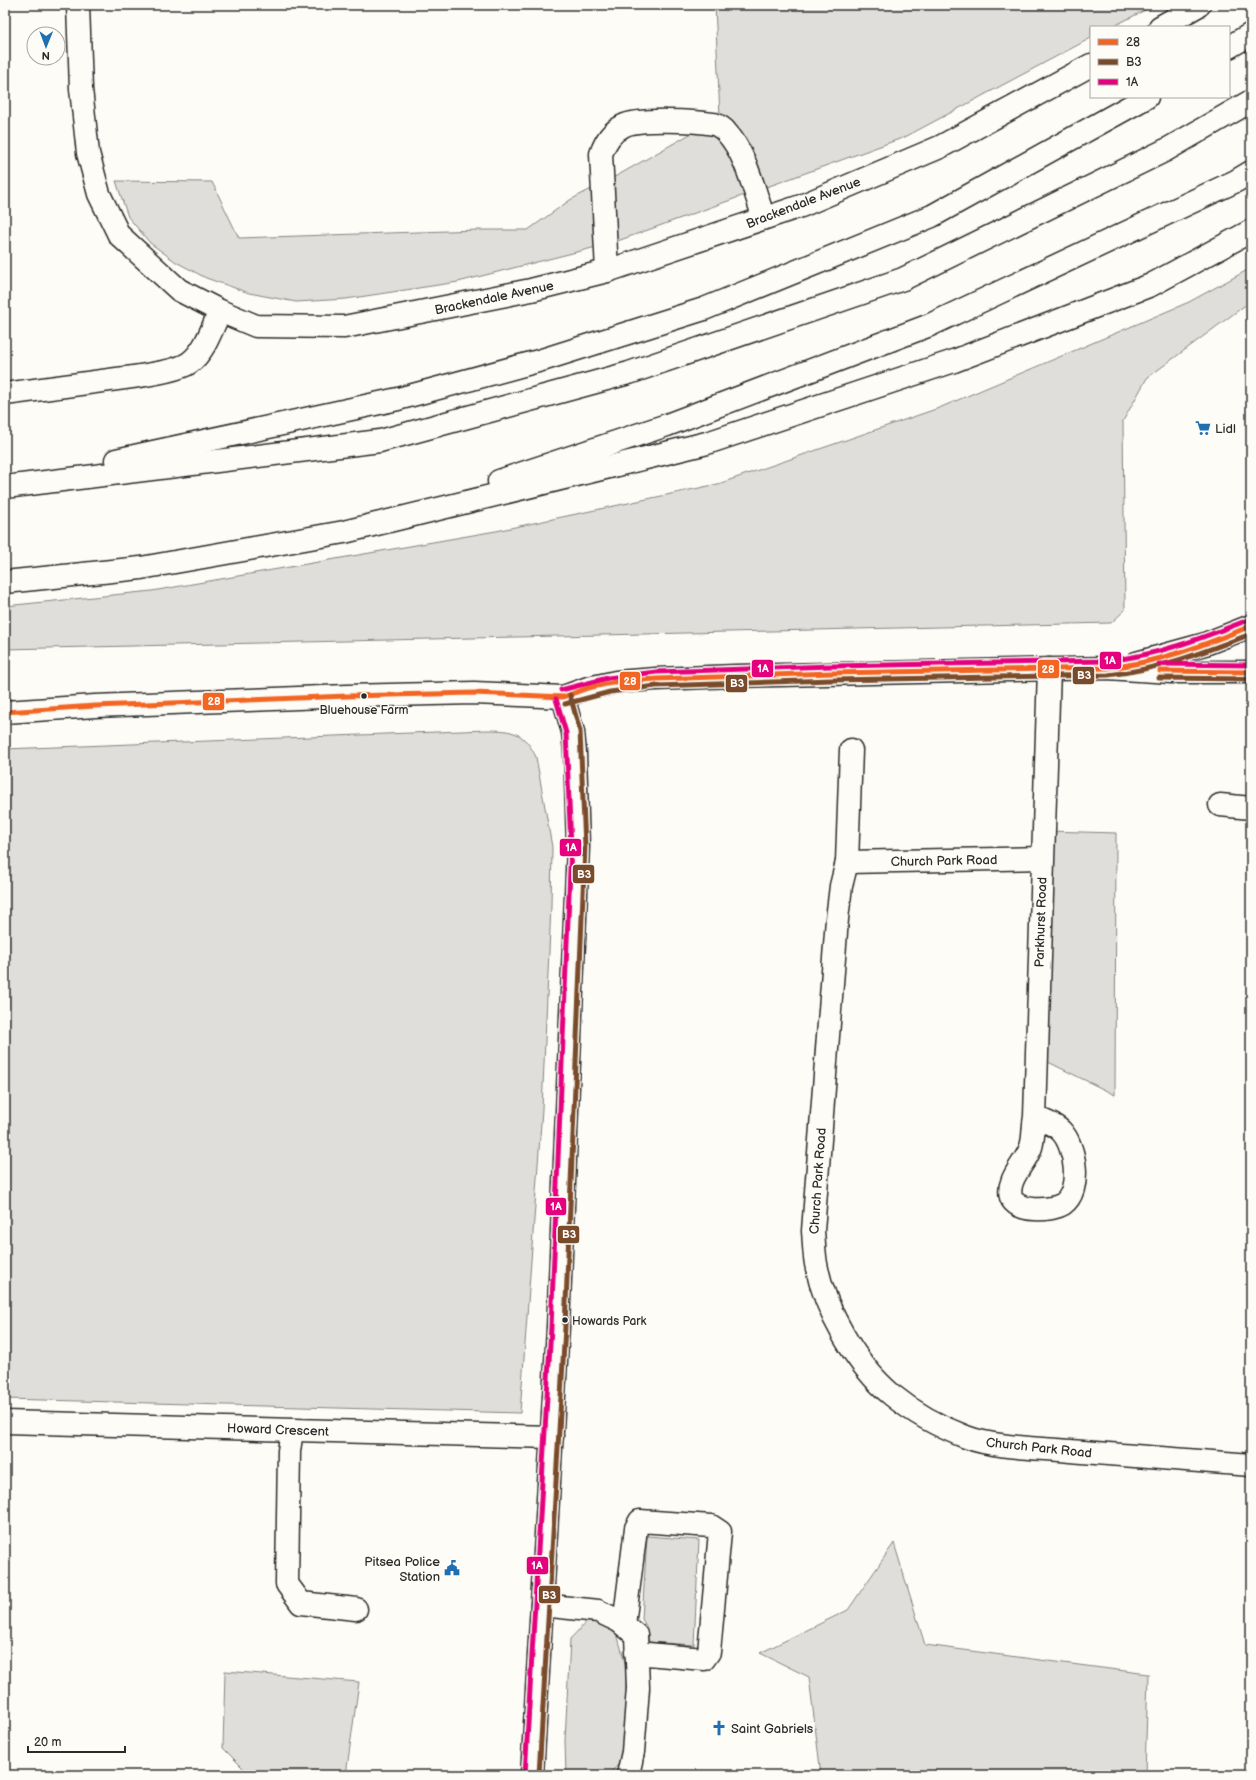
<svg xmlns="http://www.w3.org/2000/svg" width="1256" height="1780" font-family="'Balsamiq Sans',sans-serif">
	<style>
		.green { fill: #dfdeda; stroke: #858482 }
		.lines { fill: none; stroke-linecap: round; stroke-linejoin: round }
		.minor-casing { stroke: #2b2b2b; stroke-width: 25 }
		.tertiary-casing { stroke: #2b2b2b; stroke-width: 25 }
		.secondary-casing { stroke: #2b2b2b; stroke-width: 25 }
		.trunk-casing { stroke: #2b2b2b; stroke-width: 25 }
		.minor { stroke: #fdfcf7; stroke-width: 22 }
		.tertiary { stroke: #fdfcf7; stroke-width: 22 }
		.secondary { stroke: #fdfcf7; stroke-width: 22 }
		.trunk { stroke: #fdfcf7; stroke-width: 22 }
		.bus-1-casing { stroke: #fdfcf7; stroke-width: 8 }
		.bus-2-casing { stroke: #fdfcf7; stroke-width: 8 }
		.bus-3-casing { stroke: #fdfcf7; stroke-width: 8 }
		.bus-1 { stroke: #f26522; stroke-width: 5 }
		.bus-2 { stroke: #7a4b2a; stroke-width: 5 }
		.bus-3 { stroke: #e5007d; stroke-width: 5 }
		.bus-dot { fill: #2b2b2b; stroke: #fdfcf7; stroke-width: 1.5 }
		.labels { text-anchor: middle; stroke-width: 3; stroke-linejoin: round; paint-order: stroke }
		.bus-label { font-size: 12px; fill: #2b2b2b; stroke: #fdfcf7 }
		.street-label { font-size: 13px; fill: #2b2b2b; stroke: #fdfcf7 }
		.poi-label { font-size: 13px; fill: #2b2b2b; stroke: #fdfcf7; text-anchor: start }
		.line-badge { stroke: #fdfcf7; stroke-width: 1.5 }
		.badge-label { font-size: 11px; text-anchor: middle; font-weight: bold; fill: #fff }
	</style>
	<rect width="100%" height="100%" fill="#fdfcf7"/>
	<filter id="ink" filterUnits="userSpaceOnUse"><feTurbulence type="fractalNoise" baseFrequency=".025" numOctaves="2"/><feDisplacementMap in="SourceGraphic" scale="8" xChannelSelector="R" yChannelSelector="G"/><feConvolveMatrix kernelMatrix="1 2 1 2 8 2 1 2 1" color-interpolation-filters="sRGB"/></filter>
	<g filter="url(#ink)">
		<g class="green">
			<polygon points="715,5 1155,5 1112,27 1091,27 1091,38 905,137 612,243 458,282 346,299 296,302 249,293 206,278 176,262 150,243 128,217 116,181 212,182 239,238 478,230 528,230 570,200 620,174 720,117"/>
			<polygon points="1251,268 1251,301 1147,378 1123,421 1125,610 1111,623 5,649 5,606 152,591 496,531 718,484 939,408 1189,302"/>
			<path d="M487 730C513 730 524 732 536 757L552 847 551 906 542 1109 520 1413 5 1399V749Z"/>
			<polygon points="1047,831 1116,833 1115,1095 1040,1058"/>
			<polygon points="647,1536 699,1540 694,1645 649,1642 647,1628 642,1619"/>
			<polygon points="894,1543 925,1645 1148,1674 1145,1775 821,1775 809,1677 760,1653 848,1610"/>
			<polygon points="592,1616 616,1630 626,1666 626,1711 620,1763 608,1775 566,1775 565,1741 570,1639"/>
			<polygon points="225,1671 359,1682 346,1775 250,1775 223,1748"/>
		</g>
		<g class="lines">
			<defs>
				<g id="minor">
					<polyline points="78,5 81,89 88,153 99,194 119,235 179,290 220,311 256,326 344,327 531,290 607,271 801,206 940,147 1091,65"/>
					<polyline points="1160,27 1199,5"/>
					<path d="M607 271 601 154C605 142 611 132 623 126 638 118 695 121 714 124 718 125 724 129 726 132 746 153 754 191 764 218"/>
					<path d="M5 394C42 389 80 384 117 379 134 377 176 372 189 363 205 352 212 328 220 311"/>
					<path d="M851 750 847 862 841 886 837 919 813 1231C814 1242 814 1253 816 1264 825 1311 856 1365 892 1395 914 1413 940 1427 966 1437 995 1448 1039 1448 1070 1451 1130 1456 1191 1460 1251 1465"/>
					<polyline points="1220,805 1251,808"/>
					<polyline points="847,862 1042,858"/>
					<path d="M1035 1117C1033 1126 1034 1138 1031 1147 1026 1163 1006 1179 1011 1197 1016 1213 1052 1211 1063 1204 1082 1191 1076 1146 1061 1131 1055 1124 1043 1121 1035 1117L1049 669"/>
					<polyline points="5,1422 552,1437"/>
					<polyline points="292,1430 289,1451 287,1584 301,1603 356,1609"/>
					<polyline points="542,1605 598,1611 619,1621 636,1635 638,1688 633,1752 628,1775"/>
					<polyline points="624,1625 636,1528 640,1521 711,1526 720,1532 709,1652 704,1659 636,1653"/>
				</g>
				<polyline id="tertiary" points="532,1775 558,1327 578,846 575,753 573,732 563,697"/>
				<g id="secondary">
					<polyline points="1136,663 1205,644 1251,626"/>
					<polyline points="5,712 95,706 347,696 474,693 563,697 588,688 616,682 656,679 736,676 1107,668 1171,672 1251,672"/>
				</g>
				<g id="trunk">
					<polyline points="1229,47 1251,34"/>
					<polyline points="116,460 398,399 542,360 704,309 932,216 1147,97"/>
					<polyline points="499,481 667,425 930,325 1236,181 1251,172"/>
					<polyline points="5,487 380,441 629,373 903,279 1166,150 1251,101"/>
					<polyline points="5,582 141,568 344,532 707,443 954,361 1151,285 1251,231"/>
				</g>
			</defs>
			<use href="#minor" class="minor-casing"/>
			<use href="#tertiary" class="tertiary-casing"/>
			<use href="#secondary" class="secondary-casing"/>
			<use href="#trunk" class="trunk-casing"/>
			<use href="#minor" class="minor"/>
			<use href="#tertiary" class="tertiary"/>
			<use href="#secondary" class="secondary"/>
			<use href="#trunk" class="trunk"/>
			<defs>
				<g id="bus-1">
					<polyline points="1160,671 1251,672"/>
					<path d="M5 712 95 706 347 696 474 693 563 697 588 688 616 682 656 679 832 673 1107 668C1158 663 1204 645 1251 626"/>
				</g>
				<g id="bus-2">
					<polyline points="1159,678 1251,679"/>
					<path d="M565 704 610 692 656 686 832 680 1108 675C1158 670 1204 652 1251 634"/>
					<polyline points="539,1775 565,1327 585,846 580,731 570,695"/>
				</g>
				<g id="bus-3">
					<polyline points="1159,664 1251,665"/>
					<path d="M561 690 608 678 656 672 832 666 1106 661C1156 656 1202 638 1248 620"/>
					<polyline points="525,1775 551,1327 571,846 566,733 556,699"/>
				</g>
			</defs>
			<use href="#bus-1" class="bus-1-casing"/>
			<use href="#bus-2" class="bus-2-casing"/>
			<use href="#bus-3" class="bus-3-casing"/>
			<use href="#bus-1" class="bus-1"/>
			<use href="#bus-2" class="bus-2"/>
			<use href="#bus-3" class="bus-3"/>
		</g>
	</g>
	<defs>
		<symbol id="supermarket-bare" viewBox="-9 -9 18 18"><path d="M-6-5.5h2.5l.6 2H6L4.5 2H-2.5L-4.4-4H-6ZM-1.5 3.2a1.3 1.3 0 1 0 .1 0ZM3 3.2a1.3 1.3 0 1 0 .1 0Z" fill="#1f6fb2" stroke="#fdfcf7" stroke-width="2.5" paint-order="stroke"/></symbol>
		<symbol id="civic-bare" viewBox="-9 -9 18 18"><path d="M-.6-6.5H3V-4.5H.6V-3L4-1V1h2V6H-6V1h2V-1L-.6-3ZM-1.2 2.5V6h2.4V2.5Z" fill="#1f6fb2" stroke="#fdfcf7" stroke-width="2.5" paint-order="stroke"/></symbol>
		<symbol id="church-bare" viewBox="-9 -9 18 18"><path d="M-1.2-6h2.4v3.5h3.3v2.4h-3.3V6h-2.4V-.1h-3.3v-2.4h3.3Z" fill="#1f6fb2" stroke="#fdfcf7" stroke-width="2.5" paint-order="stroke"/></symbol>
	</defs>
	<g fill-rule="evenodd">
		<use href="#supermarket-bare" x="1192" y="417" width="22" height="22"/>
		<use href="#civic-bare" x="441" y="1557" width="22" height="22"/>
		<use href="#church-bare" x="708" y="1717" width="22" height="22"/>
	</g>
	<g class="bus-dot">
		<circle cx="364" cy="696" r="3.5"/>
		<circle cx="565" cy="1320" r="3.5"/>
	</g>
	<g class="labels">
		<g class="bus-label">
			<text x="364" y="714">Bluehouse Farm</text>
			<text x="572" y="1325" text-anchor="start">Howards Park</text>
		</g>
		<g class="street-label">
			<text transform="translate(803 202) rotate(-21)" y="5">Brackendale Avenue</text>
			<text transform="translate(494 297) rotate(-12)" y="5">Brackendale Avenue</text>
			<text transform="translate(944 860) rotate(-1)" y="5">Church Park Road</text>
			<text transform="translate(1040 922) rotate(-88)" y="5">Parkhurst Road</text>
			<text transform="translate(817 1181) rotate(-86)" y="5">Church Park Road</text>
			<text transform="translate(278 1429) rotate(2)" y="5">Howard Crescent</text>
			<text transform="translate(1039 1447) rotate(6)" y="5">Church Park Road</text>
		</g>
		<g class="poi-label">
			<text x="1215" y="433">Lidl</text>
			<text x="440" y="1566" text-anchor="end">Pitsea Police<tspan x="440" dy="15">Station</tspan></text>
			<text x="731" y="1733">Saint Gabriels</text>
		</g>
	</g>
	<g class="line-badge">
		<rect x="1099" y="651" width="23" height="19" rx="4" fill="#e5007d"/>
		<rect x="751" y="659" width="23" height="19" rx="4" fill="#e5007d"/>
		<rect x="1037" y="659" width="23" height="20" rx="4" fill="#f26522"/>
		<rect x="1072" y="666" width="23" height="19" rx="4" fill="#7a4b2a"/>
		<rect x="619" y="671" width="22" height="20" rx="4" fill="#f26522"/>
		<rect x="725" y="674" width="23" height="19" rx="4" fill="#7a4b2a"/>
		<rect x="202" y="692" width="23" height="19" rx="4" fill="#f26522"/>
		<rect x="559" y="838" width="23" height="19" rx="4" fill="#e5007d"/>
		<rect x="572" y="864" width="23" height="20" rx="4" fill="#7a4b2a"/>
		<rect x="545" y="1197" width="22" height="19" rx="4" fill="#e5007d"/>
		<rect x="557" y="1225" width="23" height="19" rx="4" fill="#7a4b2a"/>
		<rect x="526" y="1556" width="23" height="19" rx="4" fill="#e5007d"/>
		<rect x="538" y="1585" width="23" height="19" rx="4" fill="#7a4b2a"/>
	</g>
	<g class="badge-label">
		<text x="1110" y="664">1A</text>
		<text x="763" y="672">1A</text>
		<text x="1048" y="673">28</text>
		<text x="1084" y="679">B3</text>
		<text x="630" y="685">28</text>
		<text x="737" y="687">B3</text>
		<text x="214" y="705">28</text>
		<text x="571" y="851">1A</text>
		<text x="584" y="878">B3</text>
		<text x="556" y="1210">1A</text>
		<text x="569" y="1238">B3</text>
		<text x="537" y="1569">1A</text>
		<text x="549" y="1599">B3</text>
	</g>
	<rect width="1256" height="1780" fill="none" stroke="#fdfcf7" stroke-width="20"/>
	<rect x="10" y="10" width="1236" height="1760" fill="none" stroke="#2b2b2b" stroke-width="1.5" filter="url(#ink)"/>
	<rect x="1090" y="26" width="140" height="72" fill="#fdfcf7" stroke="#a9a8a5"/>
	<rect x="1098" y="39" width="20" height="6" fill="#f26522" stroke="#a9a8a5"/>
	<text x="1126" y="46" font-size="12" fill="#2b2b2b">28</text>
	<rect x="1098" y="59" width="20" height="6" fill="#7a4b2a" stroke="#a9a8a5"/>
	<text x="1126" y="66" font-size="12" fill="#2b2b2b">B3</text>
	<rect x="1098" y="79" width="20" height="6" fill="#e5007d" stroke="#a9a8a5"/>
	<text x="1126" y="86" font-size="12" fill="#2b2b2b">1A</text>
	<g transform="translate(46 46) rotate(181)"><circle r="19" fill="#fdfcf7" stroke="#a9a8a5"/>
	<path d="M0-3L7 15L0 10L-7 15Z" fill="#1f6fb2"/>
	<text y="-6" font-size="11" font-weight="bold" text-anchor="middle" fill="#2b2b2b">N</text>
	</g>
	<path d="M28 1746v6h97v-6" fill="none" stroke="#2b2b2b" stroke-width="2"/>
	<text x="34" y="1746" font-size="12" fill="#2b2b2b" stroke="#fdfcf7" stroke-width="3" paint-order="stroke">20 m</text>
</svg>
